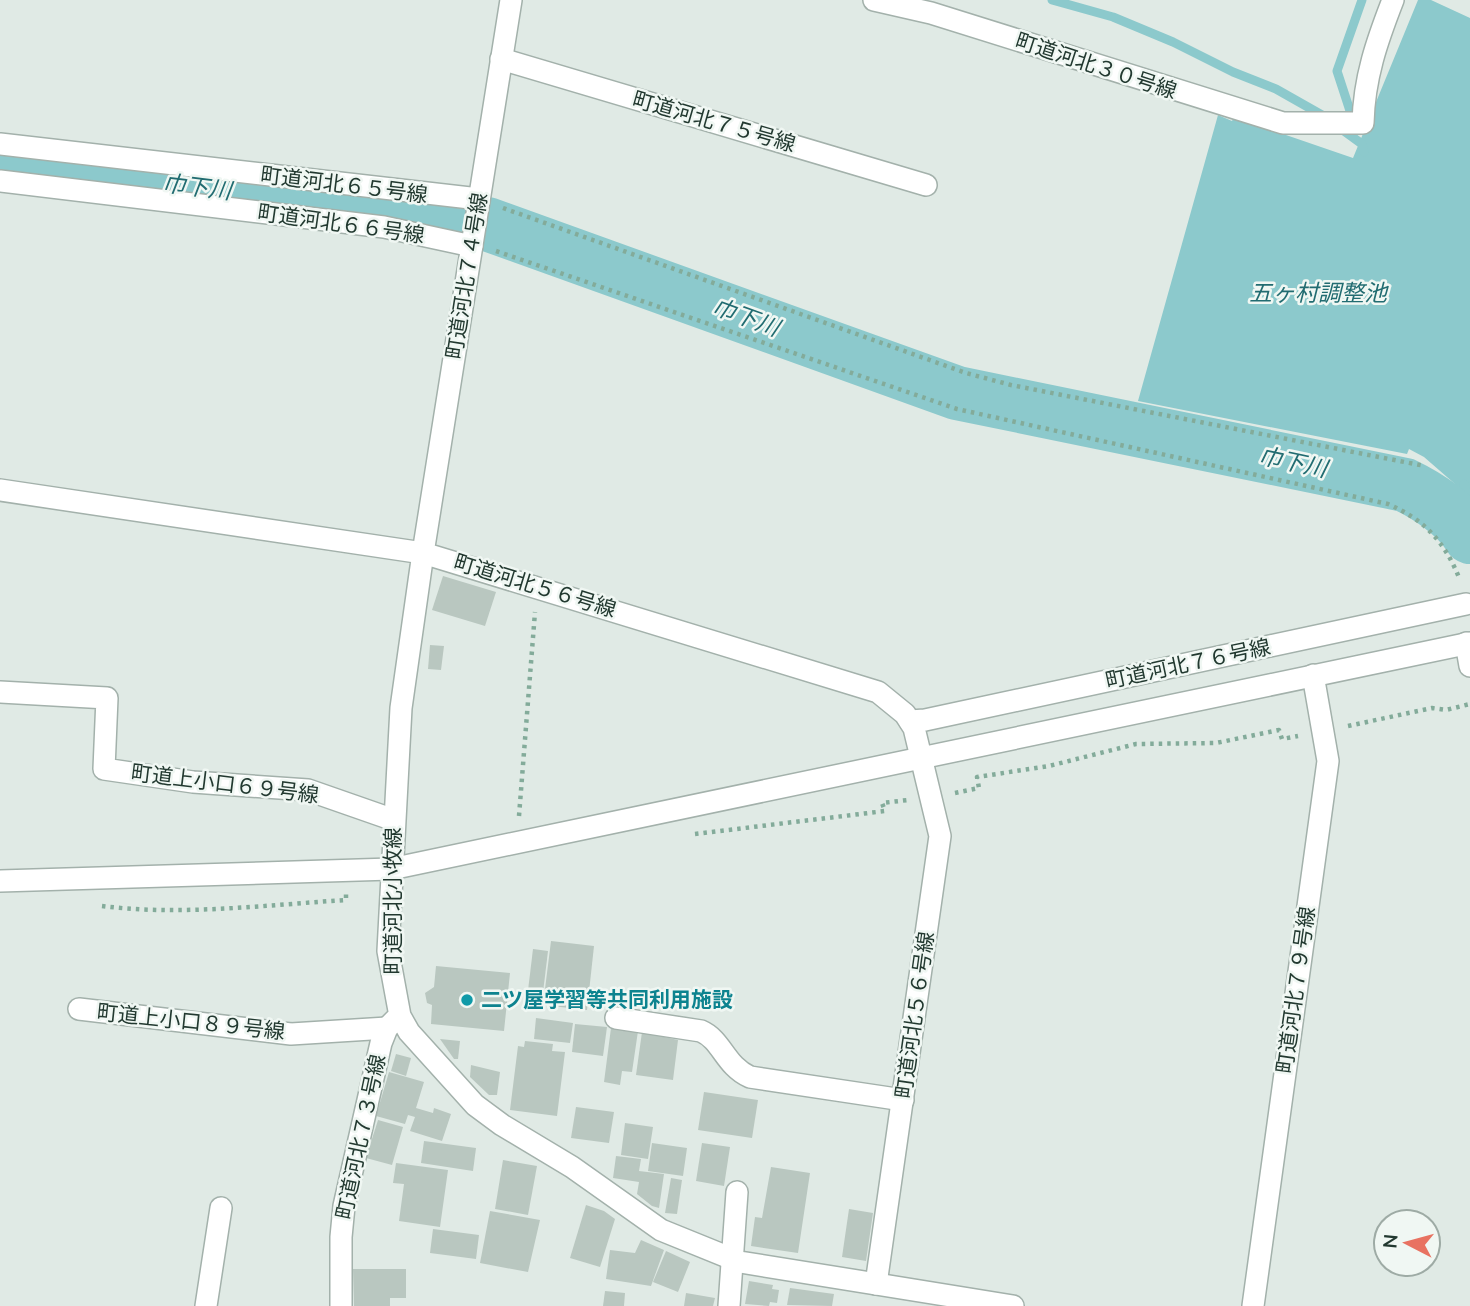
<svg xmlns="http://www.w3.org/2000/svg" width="1470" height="1306" font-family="'Nunito Sans','Noto Sans JP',sans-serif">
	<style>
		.water { fill: #8cc9cc }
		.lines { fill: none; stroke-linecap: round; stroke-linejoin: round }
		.stream { stroke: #8cc9cc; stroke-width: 9 }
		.river { stroke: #8cc9cc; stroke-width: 54 }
		.building { fill: #b9c7c0 }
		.minor-casing { stroke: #a3b1ab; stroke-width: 24 }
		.path { stroke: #83ab9a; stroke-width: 4.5; stroke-dasharray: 3.5 5; stroke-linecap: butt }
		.minor { stroke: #fff; stroke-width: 21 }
		.culture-dot { fill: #0f9aa8; stroke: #f0f7f3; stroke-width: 2.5 }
		.labels { text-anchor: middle; stroke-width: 5; stroke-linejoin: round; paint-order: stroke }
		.street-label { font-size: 21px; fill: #223930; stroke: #f0f7f3 }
		.culture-label { font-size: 21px; font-weight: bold; fill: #0d838f; stroke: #f0f7f3; text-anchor: start }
		.water-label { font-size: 23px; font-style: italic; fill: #216c71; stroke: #f0f7f3 }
	</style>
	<rect width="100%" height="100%" fill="#e0eae5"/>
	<polygon class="water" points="1418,0 1431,0 1470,18 1470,497 1424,457 1409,449 1407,454 1138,401 1218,115 1232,121 1234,117 1353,158"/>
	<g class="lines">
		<g class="stream">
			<polyline points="1052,0 1113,17 1173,42 1233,72 1276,89 1329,119"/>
			<polyline points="1354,123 1337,71 1362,0"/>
			<polyline points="1340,128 1362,144 1364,152"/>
			<polyline points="1464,484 1470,511"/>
		</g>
		<path class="river" d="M0 163 487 224 957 393 1405 485C1428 496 1457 515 1470 537"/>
	</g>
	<g class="building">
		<polygon points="443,576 496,592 485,626 432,610"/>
		<polygon points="430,645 444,646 441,670 428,669"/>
		<polygon points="551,941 594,946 587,1010 543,1005"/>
		<polygon points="533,949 548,951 541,1009 526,1007"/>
		<polygon points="436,966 510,973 504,1031 431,1024 432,1005 427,1003 425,993 434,987"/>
		<polygon points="536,1018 573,1023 570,1043 534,1039"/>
		<polygon points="575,1024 607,1027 603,1056 572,1052"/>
		<polygon points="611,1028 638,1031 632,1072 622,1071 620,1085 604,1082"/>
		<polygon points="642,1032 678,1040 673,1080 636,1075"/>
		<polygon points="440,1039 460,1041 458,1059 454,1059"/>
		<polygon points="525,1041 553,1044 552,1051 565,1052 557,1116 510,1110 518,1046 524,1047"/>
		<polygon points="396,1054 411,1058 406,1076 391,1071"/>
		<polygon points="471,1065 500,1072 497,1095 489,1095 470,1077"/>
		<polygon points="389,1072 424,1082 416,1108 433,1113 434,1108 451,1114 442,1141 410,1131 415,1117 408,1115 405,1124 376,1116"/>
		<polygon points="704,1092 758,1100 752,1138 698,1130"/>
		<polygon points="576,1107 614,1112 609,1143 571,1138"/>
		<polygon points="378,1120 403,1127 392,1165 366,1158"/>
		<polygon points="625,1123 653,1127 648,1159 621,1155"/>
		<polygon points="424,1141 476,1148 473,1171 421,1163"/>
		<polygon points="652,1143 687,1148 683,1176 648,1171"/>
		<polygon points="702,1143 730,1147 724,1186 696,1181"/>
		<polygon points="616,1156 641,1159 639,1171 664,1174 659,1208 652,1206 637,1194 639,1182 613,1178"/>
		<polygon points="503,1160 537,1166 528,1215 495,1209"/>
		<polygon points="396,1163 448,1170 440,1227 399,1221 404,1184 393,1183"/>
		<polygon points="771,1167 810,1173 798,1253 751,1246 755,1217 762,1218"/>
		<polygon points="671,1178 682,1180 677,1214 665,1213"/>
		<polygon points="586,1205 604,1211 615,1219 600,1267 570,1258"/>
		<polygon points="849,1209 873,1213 866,1261 842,1257"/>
		<polygon points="490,1211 540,1220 528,1272 480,1263"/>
		<polygon points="433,1229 479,1235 476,1259 430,1253"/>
		<polygon points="641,1240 664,1250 651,1286 606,1279 610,1250 635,1253"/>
		<polygon points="666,1251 690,1262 678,1292 653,1282"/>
		<polygon points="353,1269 406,1269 406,1298 390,1298 390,1306 354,1306"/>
		<polygon points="749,1281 773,1285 772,1289 779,1290 777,1303 770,1302 769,1306 745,1304"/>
		<polygon points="790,1288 834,1294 832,1306 787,1305"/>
		<polygon points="605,1291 625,1293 624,1306 603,1306"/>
		<polygon points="686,1293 715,1298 713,1306 684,1306"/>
	</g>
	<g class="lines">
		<defs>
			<g id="minor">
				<polyline points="511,0 423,553 878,692 905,714 914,728 940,836 876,1284"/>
				<path d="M874 0 931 13 1283 123H1363C1364 78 1377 41 1393 0"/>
				<polyline points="501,59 926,185"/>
				<polyline points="0,144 479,199"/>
				<polyline points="0,181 384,227 472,246"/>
				<polyline points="0,490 423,553 401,708 388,951 400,1016 409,1032 475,1105 502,1125 572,1167 661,1230 740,1262 1013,1306"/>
				<polyline points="1466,643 1470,666"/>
				<polyline points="0,692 107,698 104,769 193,782 308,790 394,820"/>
				<polyline points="910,721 925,720 1466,604"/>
				<polyline points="0,881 391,869 1470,643"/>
				<polyline points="79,1009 291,1034 387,1028"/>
				<path d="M616 1018 701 1031C722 1040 725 1066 750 1077L903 1100"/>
				<polyline points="206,1306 221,1208"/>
				<polyline points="341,1306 341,1237 344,1206 381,1043 387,1028 395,1020"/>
				<polyline points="729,1306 737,1192"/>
				<polyline points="1253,1306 1328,761 1313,675"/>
			</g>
		</defs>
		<use href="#minor" class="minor-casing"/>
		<g class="path">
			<polyline points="503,208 966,373 1011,385 1425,466"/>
			<path d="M496 251 957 409 1388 504C1425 520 1445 542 1460 580"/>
			<polyline points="1348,726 1432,708 1446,710 1470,704"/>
			<polyline points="955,793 979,788 977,777 1049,766 1136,744 1216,743 1279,730 1282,739 1298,736"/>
			<polyline points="519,816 535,612"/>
			<polyline points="695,834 885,811 882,803 908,800"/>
			<path d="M102 906C180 916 267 905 346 900V894"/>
		</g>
		<use href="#minor" class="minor"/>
	</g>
	<circle class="culture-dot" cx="467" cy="1000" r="7"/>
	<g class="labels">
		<g class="street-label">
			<text transform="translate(1096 66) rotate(18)" y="7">町道河北３０号線</text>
			<text transform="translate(714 122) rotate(16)" y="7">町道河北７５号線</text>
			<text transform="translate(344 185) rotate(7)" y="7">町道河北６５号線</text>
			<text transform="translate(341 224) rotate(8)" y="7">町道河北６６号線</text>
			<text transform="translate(467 276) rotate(-81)" y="7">町道河北７４号線</text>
			<text transform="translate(535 586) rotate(17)" y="7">町道河北５６号線</text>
			<text transform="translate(1188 664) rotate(-12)" y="7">町道河北７６号線</text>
			<text transform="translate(225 784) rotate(7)" y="7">町道上小口６９号線</text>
			<text transform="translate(393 901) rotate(-90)" y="7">町道河北小牧線</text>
			<text transform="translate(1296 990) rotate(-82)" y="7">町道河北７９号線</text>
			<text transform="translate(915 1015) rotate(-82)" y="7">町道河北５６号線</text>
			<text transform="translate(191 1022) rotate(6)" y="7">町道上小口８９号線</text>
			<text transform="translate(361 1137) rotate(-78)" y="7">町道河北７３号線</text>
		</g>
		<g class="culture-label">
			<text x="481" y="1007">二ツ屋学習等共同利用施設</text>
		</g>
		<g class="water-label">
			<text transform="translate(197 187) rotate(7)" y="8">巾下川</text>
			<text x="1318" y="301">五ヶ村調整池</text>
			<text transform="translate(746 317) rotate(20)" y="8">巾下川</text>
			<text transform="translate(1293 462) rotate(12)" y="8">巾下川</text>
		</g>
	</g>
	<g transform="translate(1407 1243) rotate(276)"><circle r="33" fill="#f0f7f3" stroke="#9eaba5" stroke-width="2"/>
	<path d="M0-5L12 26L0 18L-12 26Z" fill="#e87261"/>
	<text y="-10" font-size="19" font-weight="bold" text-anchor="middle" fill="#223930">N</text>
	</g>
</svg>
